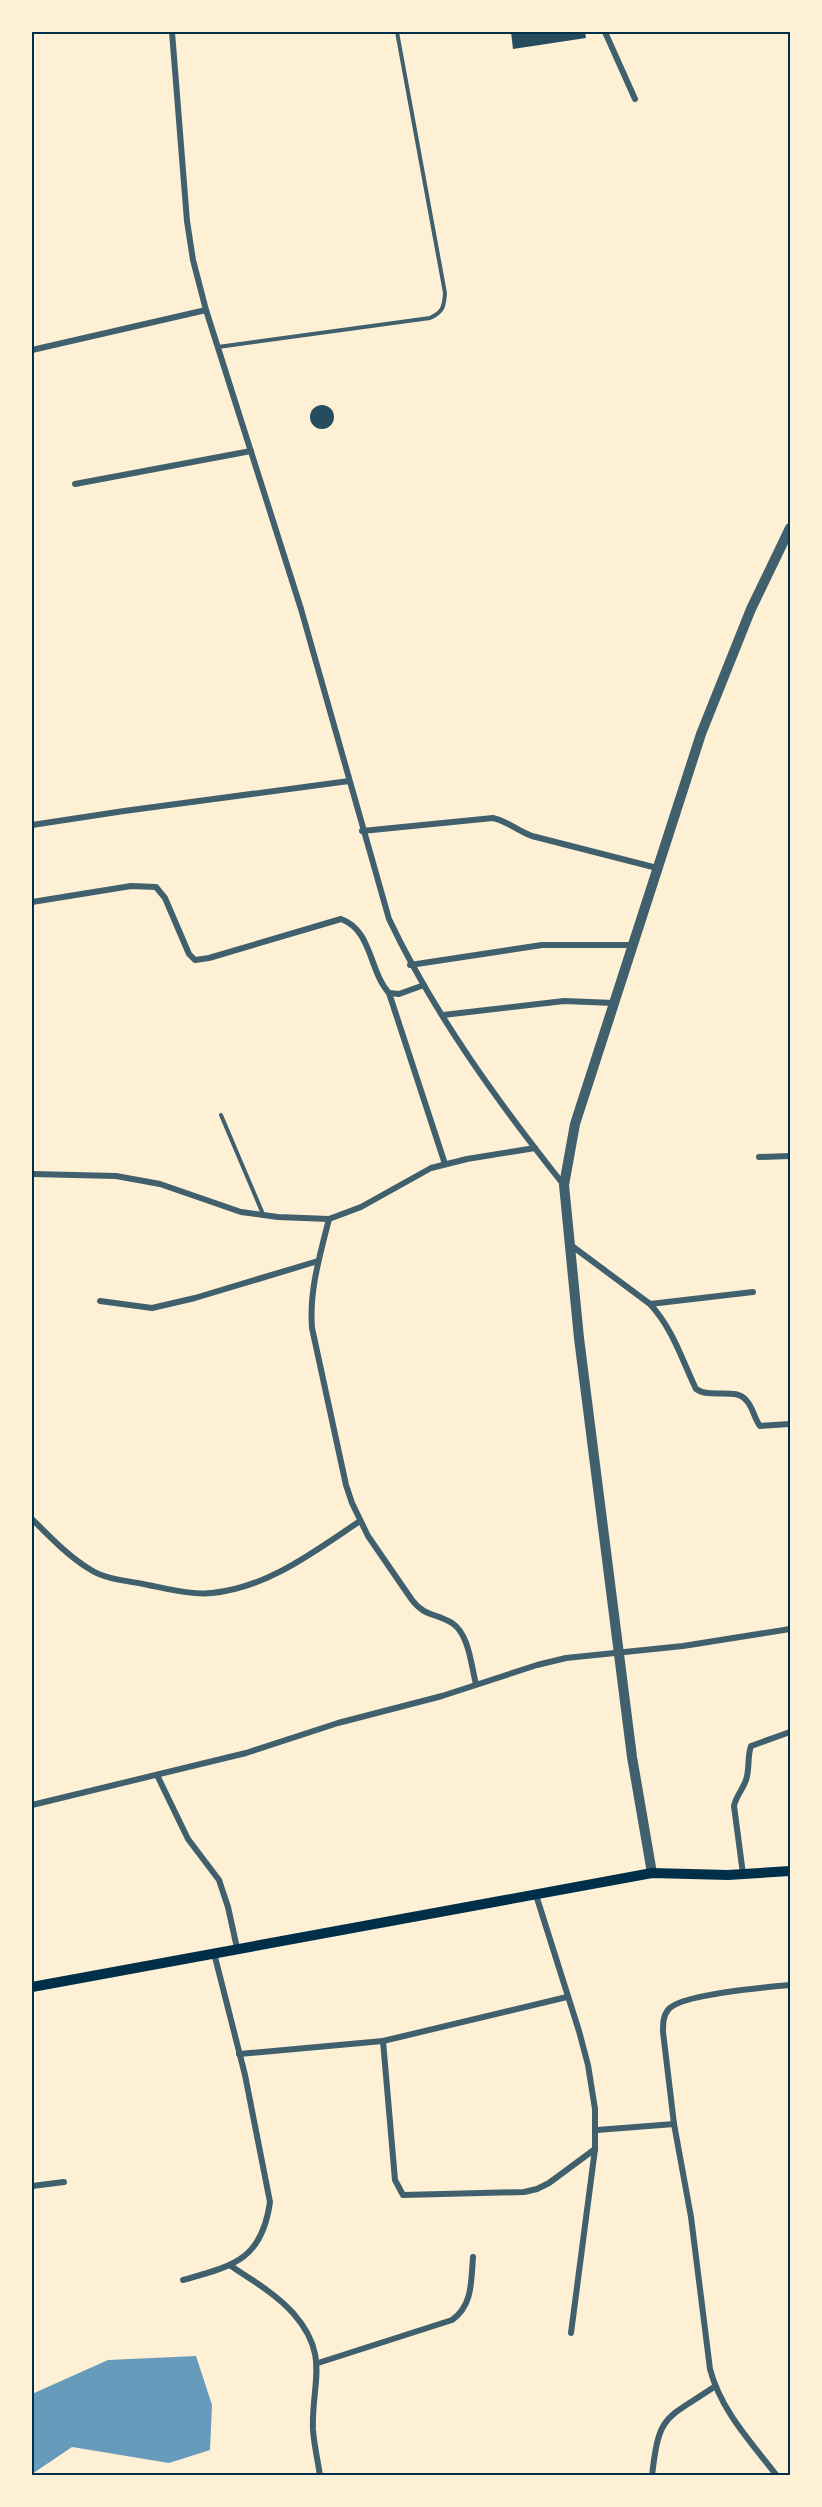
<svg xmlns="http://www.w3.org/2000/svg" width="822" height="2507" font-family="'Noto Sans',sans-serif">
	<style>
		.water { fill: #669bbc }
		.building { fill: #264d5e }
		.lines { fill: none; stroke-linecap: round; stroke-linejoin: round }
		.service { stroke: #3f606c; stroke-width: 4 }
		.minor { stroke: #3f606c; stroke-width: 6 }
		.tertiary { stroke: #3f606c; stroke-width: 10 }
		.secondary { stroke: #003049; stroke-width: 10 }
		.neatline { fill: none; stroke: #003049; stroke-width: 2 }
	</style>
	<rect width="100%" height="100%" fill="#fdf0d5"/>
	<polygon class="water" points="196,2356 212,2405 210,2450 169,2463 72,2447 32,2474 32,2394 108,2360"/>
	<g class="building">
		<polygon points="511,32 585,32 586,38 513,49"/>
		<circle cx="322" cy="417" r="12"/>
	</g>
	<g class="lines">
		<g class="service">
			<path d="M218 347 430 318C443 312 444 307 445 293L397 32"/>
			<polyline points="221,1115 263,1214"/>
		</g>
		<g class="minor">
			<path d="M172 32 187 221 193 260 206 310 301 609 389 919C434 1014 498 1102 563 1184"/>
			<polyline points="605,32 635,99"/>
			<polyline points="32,350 206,310"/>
			<polyline points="75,484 251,451"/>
			<polyline points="32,825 124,811 349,781"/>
			<path d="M362 831 493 818C507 821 518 831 532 836L657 868"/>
			<path d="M32 902 131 886 156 887 165 898 189 954 195 960 209 958 341 919C372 930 369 971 389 993L399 994 424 985"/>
			<polyline points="410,965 542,945 633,945"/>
			<polyline points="389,993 445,1164"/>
			<polyline points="443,1015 564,1001 614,1003"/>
			<polyline points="759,1157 790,1156"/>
			<polyline points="32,1174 116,1176 160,1184 241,1212 278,1217 329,1219 361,1207 431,1168 467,1159 535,1148"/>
			<path d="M329 1219C320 1255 309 1291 312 1328L346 1485 352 1503 368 1536 412 1600C425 1617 436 1613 452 1623 469 1634 471 1665 476 1684"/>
			<path d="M572 1246 650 1304C673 1329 682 1360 696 1389 710 1399 735 1387 746 1400 753 1407 754 1418 760 1426L790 1424"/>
			<polyline points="100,1301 152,1308 195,1298 318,1261"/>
			<polyline points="650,1304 753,1292"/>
			<path d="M32 1519C50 1537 69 1557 91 1570 107 1580 130 1581 148 1585 169 1589 191 1595 212 1593 267 1588 315 1551 360 1521"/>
			<polyline points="157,1775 188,1839 219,1880 228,1907 237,1948"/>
			<polyline points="32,1805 246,1753 338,1723 442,1696 537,1665 566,1658 683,1646 790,1629"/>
			<path d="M743 1874 734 1806C736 1796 743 1789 746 1780 750 1768 747 1757 751 1746L790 1732"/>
			<polyline points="536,1895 579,2031 588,2065 595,2109 595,2149 571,2333"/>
			<polyline points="383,2041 395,2180 403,2195 524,2192 537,2189 549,2183 595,2149"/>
			<polyline points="239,2054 383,2041 567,1997"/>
			<polyline points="597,2130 674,2124"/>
			<polyline points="32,2186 64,2182"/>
			<path d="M231 2266C252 2280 276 2294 293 2313 331 2356 311 2383 313 2430 314 2445 318 2461 320 2476"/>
			<path d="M183 2280C233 2266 262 2260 270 2202L245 2075 214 1953"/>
			<path d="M318 2363 452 2320C473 2305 471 2281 473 2257"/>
			<path d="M652 2476C659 2413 665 2420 714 2387"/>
			<path d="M777 2476C751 2442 721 2411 710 2369L691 2217 674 2124 663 2032C663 2024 663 2016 668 2010 679 1994 769 1987 790 1985"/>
		</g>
		<polyline class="tertiary" points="652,1873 632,1757 579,1338 564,1185 575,1124 701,734 751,609 790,528"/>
		<polyline class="secondary" points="32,1987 652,1873 728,1875 790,1871"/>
	</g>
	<rect width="822" height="2507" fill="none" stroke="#fdf0d5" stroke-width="66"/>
	<rect x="33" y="33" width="756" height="2441" class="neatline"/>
</svg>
